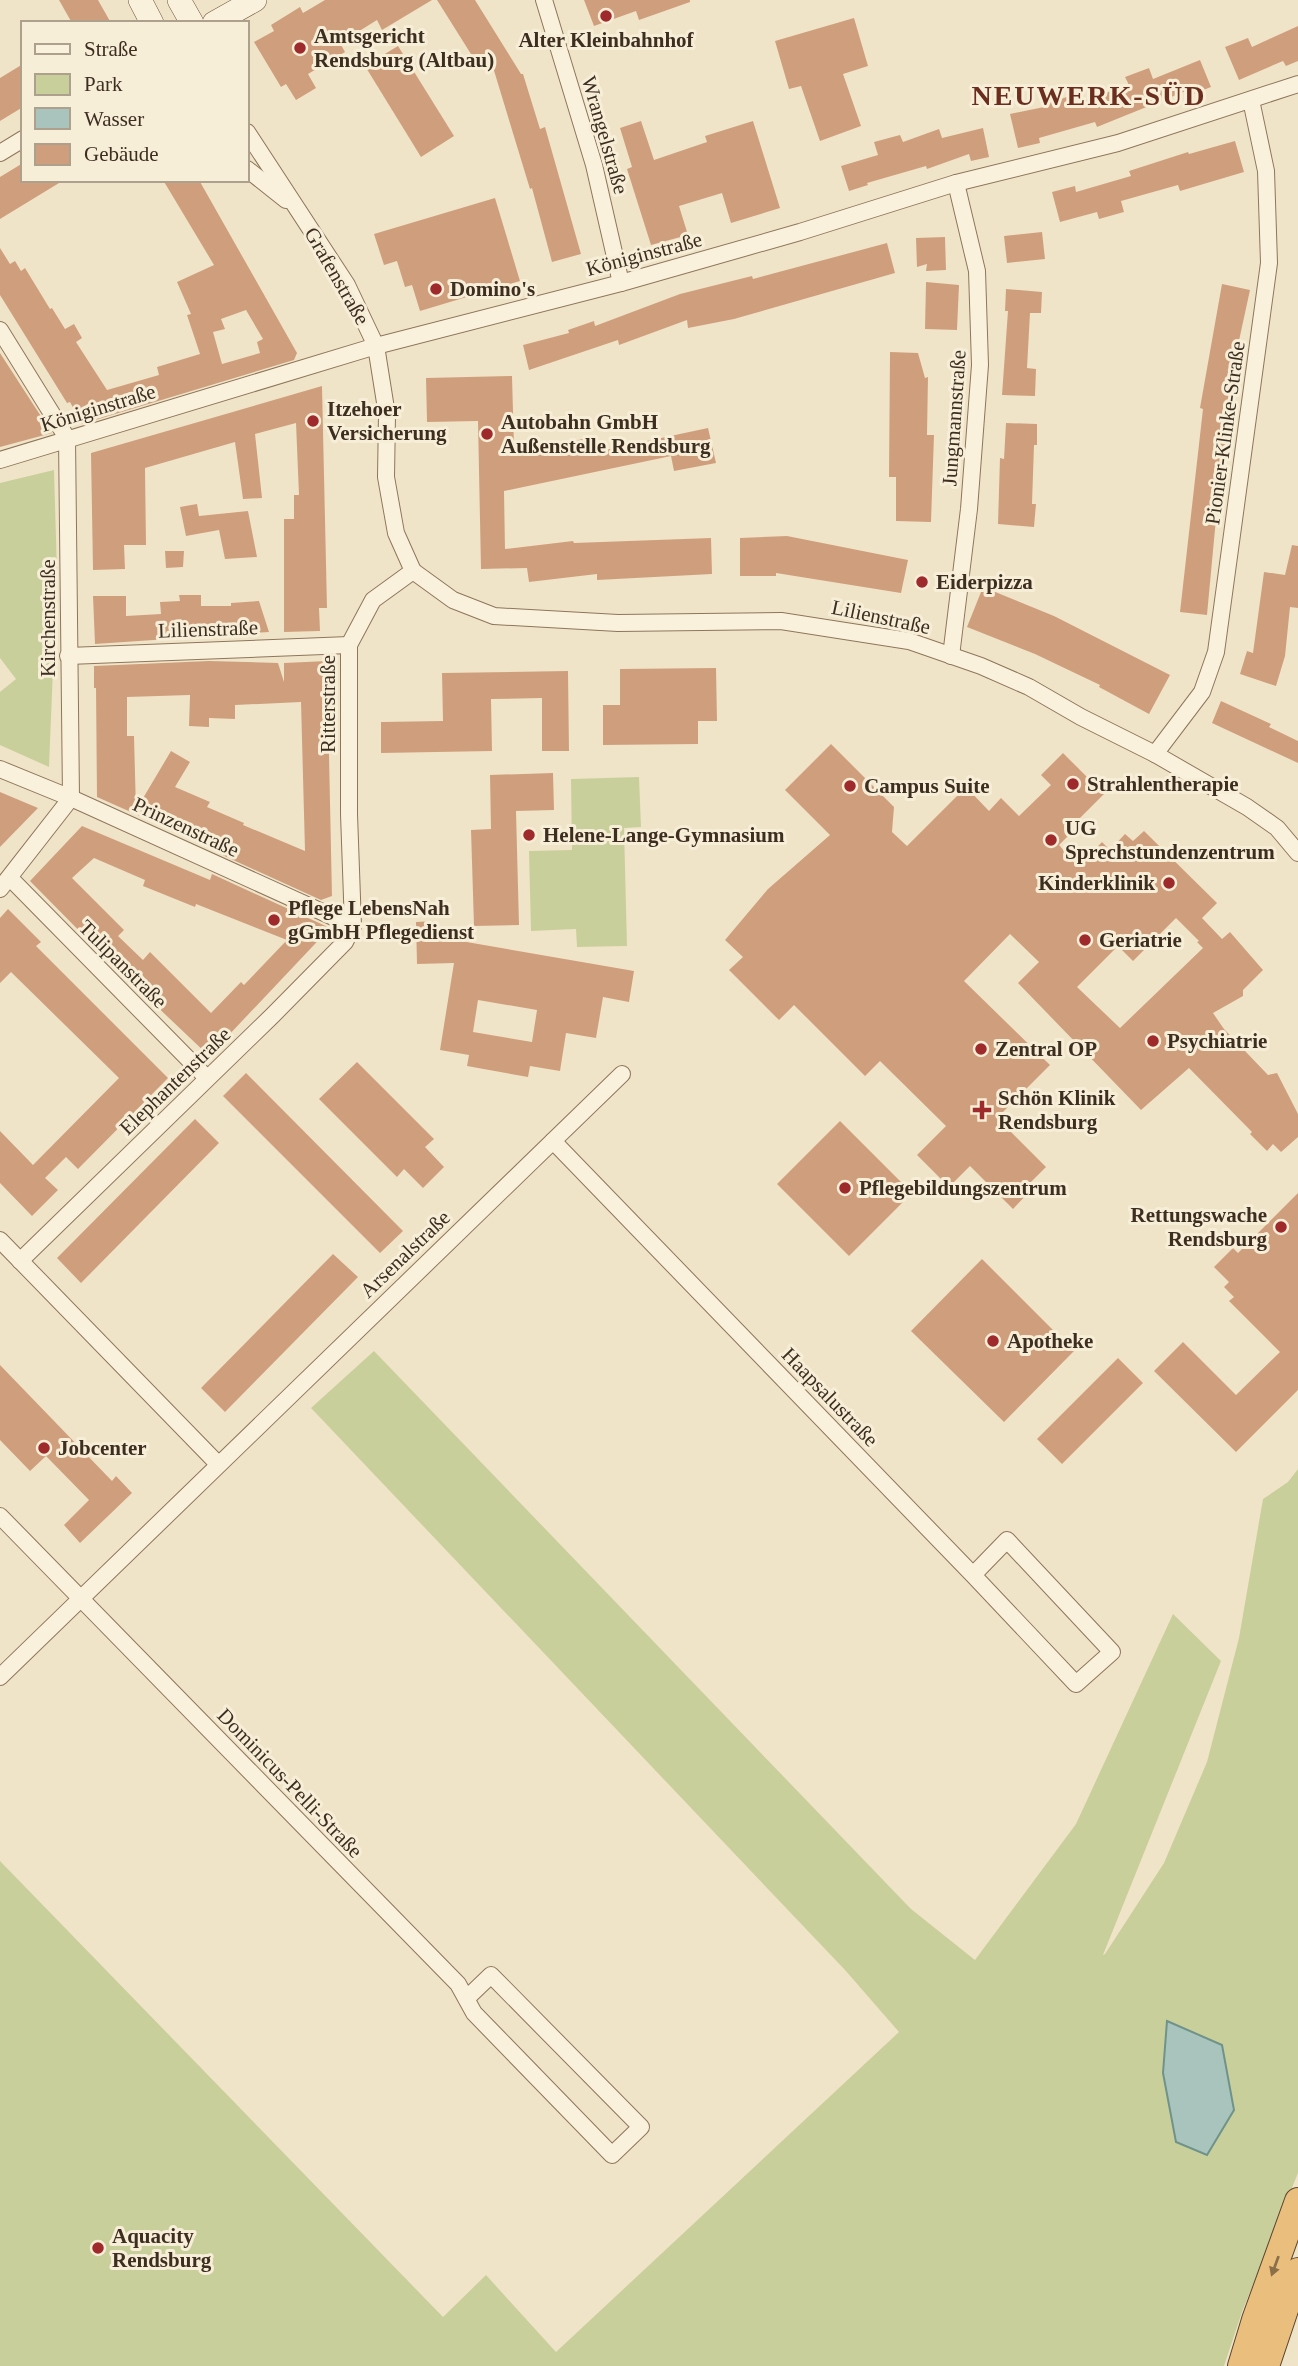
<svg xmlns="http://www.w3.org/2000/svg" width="1298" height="2366" font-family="Georgia,serif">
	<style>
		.green { fill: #c9cf9b }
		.water { fill: #a9c4bc; stroke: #6f938a; stroke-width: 2 }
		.building { fill: #cf9f7d; fill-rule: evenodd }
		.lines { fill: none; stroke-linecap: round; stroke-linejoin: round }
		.minor-casing { stroke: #8d765c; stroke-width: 18 }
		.secondary-casing { stroke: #6f573f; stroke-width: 24 }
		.trunk-casing { stroke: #5b4430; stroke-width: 28 }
		.minor { stroke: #faf1dc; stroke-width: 16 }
		.secondary { stroke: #faf1dc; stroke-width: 23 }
		.trunk { stroke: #eabe7c; stroke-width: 26 }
		.oneway { fill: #8b6f49 }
		.poi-dot { fill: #9e2a2b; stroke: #f7eed8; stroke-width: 2.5 }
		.labels { text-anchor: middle; stroke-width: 6; stroke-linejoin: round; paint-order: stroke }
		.poi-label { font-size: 21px; font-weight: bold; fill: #3d2e20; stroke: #f7eed8; text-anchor: start }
		.street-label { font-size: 21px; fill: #3d2e20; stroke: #f7eed8 }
		.district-label { font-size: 28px; font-weight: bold; letter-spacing: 2px; fill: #6b2e1e; stroke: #f7eed8 }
	</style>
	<rect width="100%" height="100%" fill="#f0e4c8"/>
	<g class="green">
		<polygon points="54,470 57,572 49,767 0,745 0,692 16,679 0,658 0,483"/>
		<polygon points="639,777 641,827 624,828 627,946 577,947 576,929 531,931 529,851 572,850 571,779"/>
		<polygon points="374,1351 911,1909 975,1960 1076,1824 1173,1614 1221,1661 1103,1955 1105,1954 1164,1863 1207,1762 1239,1638 1263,1499 1288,1482 1298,1469 1298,2173 1242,2312 1224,2366 0,2366 0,1861 443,2317 486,2275 556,2352 899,2032 845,1970 311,1408"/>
	</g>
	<polygon class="water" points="1167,2021 1222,2045 1234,2110 1207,2155 1176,2142 1163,2073"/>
	<g class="building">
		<polygon points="59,0 98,0 111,23 72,23"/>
		<polygon points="325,0 432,0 382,30 377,20 340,43 345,52 308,74 316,88 296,100 286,84 281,87 254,42 274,31 271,25 300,7 303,13"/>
		<polygon points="437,0 475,0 521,74 523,74 540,129 545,127 581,254 552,262 532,188 530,189 492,64 481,70"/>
		<polygon points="584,0 690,0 690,2 639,20 636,11 594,26"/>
		<polygon points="854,18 868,66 843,74 861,126 820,141 801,86 789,89 775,41"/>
		<polygon points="1298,26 1298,61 1286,66 1283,61 1239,80 1225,47 1248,38 1252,47"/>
		<polygon points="398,46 454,136 421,157 365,66"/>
		<polygon points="1200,60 1211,87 1188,96 1186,91 1097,127 1095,122 1039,138 1040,143 1018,148 1010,114 1049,106 1048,103 1070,96 1073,104 1129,85 1125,77 1149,68 1153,79"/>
		<polygon points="23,64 23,107 0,121 0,78"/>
		<polygon points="641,121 654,160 707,142 705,136 753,121 780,208 731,223 722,193 679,206 688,235 651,245 627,169 632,167 620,128"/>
		<polygon points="983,128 989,157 971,161 969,154 927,169 926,166 867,183 868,185 849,191 841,166 878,155 874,142 900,135 903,142 939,129 942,138"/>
		<polygon points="1235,141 1244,172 1180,191 1178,185 1121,201 1124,212 1099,219 1097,212 1060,222 1052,192 1075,186 1076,192 1131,176 1129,171 1188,152 1189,154"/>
		<polygon points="23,163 23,180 64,180 0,219 0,177"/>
		<path d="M163 180H199L297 353 294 360 82 424 70 402 67 403 0 295V248L10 264 15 261 21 271 25 268 50 309 52 308 65 329 74 324 82 338 76 342 107 390 159 375 157 367 200 354 187 315 191 314 177 282 214 265ZM246 310 263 339 257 342 260 353 222 364 213 332 225 329 221 319Z"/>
		<polygon points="495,198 520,281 420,311 412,285 405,287 397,261 384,265 374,234"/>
		<polygon points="1042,232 1045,259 1007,263 1004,236"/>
		<polygon points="945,237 946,270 926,271 927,264 917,267 916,238"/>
		<polygon points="887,243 895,273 734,319 688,328 687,320 619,345 618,340 529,370 523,345 569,333 568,330 594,321 595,326 680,294 752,276 753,279"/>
		<polygon points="926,282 959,285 957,330 925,329"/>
		<polygon points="1222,284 1250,290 1235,359 1238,360 1220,476 1207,615 1180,612 1203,409 1200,408"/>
		<polygon points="1006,289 1042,292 1041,313 1030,313 1027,368 1036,369 1035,396 1002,395 1008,311 1005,311"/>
		<polygon points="890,352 918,353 925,378 928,377 927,435 934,435 931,522 896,521 896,477 889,477"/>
		<polygon points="0,353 31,401 52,433 0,447"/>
		<polygon points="512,376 514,447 550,440 551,446 583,439 586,454 708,428 716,463 674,471 671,456 504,491 505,549 573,541 574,543 711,538 712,574 597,580 597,574 529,582 527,568 481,569 478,421 427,422 426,378"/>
		<polygon points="322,386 327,608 319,608 320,631 284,632 284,519 294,519 294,495 299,495 296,423 255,434 262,498 243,499 235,442 145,468 146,545 124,545 125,569 93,570 91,453"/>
		<polygon points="1006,423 1037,424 1037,445 1034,445 1032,504 1036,504 1034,527 998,524 1000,458 1004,459"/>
		<polygon points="197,504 199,516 248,511 257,557 225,559 219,530 186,536 180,507"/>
		<polygon points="787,536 908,560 901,593 776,573 776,576 740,576 740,538"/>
		<polygon points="1292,545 1298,546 1298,608 1290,607 1285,656 1276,686 1240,674 1247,651 1253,653 1264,572 1285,575"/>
		<polygon points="165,551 184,551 183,567 166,568"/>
		<polygon points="983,587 1054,616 1170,675 1149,714 1099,687 1100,685 1035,654 967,627"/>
		<polygon points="179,595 201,595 201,606 231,606 231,603 259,601 269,632 95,644 93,596 126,596 126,616 161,614 160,602 180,601"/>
		<path d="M209 661 278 663 284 682V663L327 661 332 896 321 900 220 854 221 852 97 797 96 688H94V666ZM190 695 189 726 209 727V718L235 719V705L301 702 305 851 243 825 244 823 207 807 210 802 175 787 190 762 171 751 136 810 134 736H127V697Z"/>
		<polygon points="716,668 717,721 698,721 698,744 603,745 603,705 620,705 620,669"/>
		<polygon points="568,671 569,751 542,751 542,698 491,699 492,751 381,753 381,722 443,721 442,673"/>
		<polygon points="1221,701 1271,724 1269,727 1298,741 1298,763 1212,723"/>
		<path d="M831 744 894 807 892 832 907 846 966 787 989 811 1001 798 1019 816 1051 785 1041 775 1063 753 1104 794 1067 831 1070 834 1059 845 1078 867 1102 842 1110 850 1125 834 1133 841 1144 831 1217 903 1202 918 1222 939 1230 932 1263 970 1243 990V996L1213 1013 1224 1029 1268 1075 1277 1073 1298 1114V1137L1281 1152 1273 1144 1267 1151 1250 1134 1252 1132 1189 1068 1141 1110 1018 983 1039 962 1010 934 964 981 1050 1065 997 1118 1046 1167 1030 1183 1034 1187 1013 1209 970 1166 949 1187 917 1155 946 1126 880 1061 865 1076 794 1005 779 1020 729 970 743 957 725 940 768 889 830 835 785 790ZM1176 918 1199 941 1197 942 1203 948 1120 1028 1077 987 1118 946 1133 961Z"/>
		<polygon points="553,773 554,810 516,811 519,925 474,926 471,830 491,829 490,775"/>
		<polygon points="0,792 38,808 0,847"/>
		<path d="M82 826 210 880 212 874 330 928 209 1056 109 961 30 881ZM94 858 145 880 143 886 195 907 196 904 287 940 244 985 241 982 211 1013 150 952 143 960 118 936 124 930 72 878Z"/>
		<polygon points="8,909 41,942 36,946 168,1078 78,1169 66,1157 45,1178 58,1190 32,1216 0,1183 0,1131 33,1165 119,1078 11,972 0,983 0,918"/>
		<path d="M434 921 432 936 634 971 629 1002 603 997 596 1038 566 1033 560 1071 530 1066 528 1077 467 1066 469 1055 440 1050 454 963 417 964 416 922ZM478 1000 537 1010 532 1042 473 1032Z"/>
		<polygon points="357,1062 434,1139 425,1147 444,1167 423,1188 404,1169 397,1177 319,1099"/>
		<polygon points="246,1073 403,1231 380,1253 223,1096"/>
		<polygon points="195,1119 219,1143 81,1283 57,1258"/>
		<polygon points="840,1121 912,1193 849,1256 777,1184"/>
		<polygon points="1298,1193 1298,1390 1236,1452 1154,1371 1183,1342 1236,1395 1280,1352 1229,1301 1234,1297 1224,1287 1229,1282 1214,1267 1233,1248 1238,1253"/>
		<polygon points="333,1254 358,1277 225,1412 201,1388"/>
		<polygon points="982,1259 1074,1351 1004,1422 911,1331"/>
		<polygon points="1118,1358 1143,1383 1062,1464 1037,1439"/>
		<polygon points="0,1365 112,1481 116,1476 132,1493 80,1543 64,1525 89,1500 46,1456 30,1471 0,1440"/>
	</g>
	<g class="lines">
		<defs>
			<g id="minor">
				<polyline points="544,0 594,165 621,283"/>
				<polyline points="247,132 347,285 376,346 387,415 386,477 396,533 413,571"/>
				<polyline points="0,153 23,139"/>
				<polyline points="247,169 286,200"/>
				<polyline points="0,330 67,438 71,798 0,889"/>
				<polyline points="0,460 376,346 621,283 800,232 956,183 1118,143 1298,84"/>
				<polyline points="413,571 453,600 494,616 618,623 781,621 909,641 981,666 1029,687 1081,717 1155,754 1247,807 1277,828 1298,853"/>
				<polyline points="68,656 349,645"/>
				<polyline points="951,656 969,509 980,365 977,271 956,183"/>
				<polyline points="1155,754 1202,692 1216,652 1269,263 1266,171 1251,100"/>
				<polyline points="0,769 71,798 353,926"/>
				<polyline points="10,878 207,1078"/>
				<polyline points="553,1141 973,1575 1076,1684 1112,1652 1007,1540 973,1575"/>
				<polyline points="0,1240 218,1464"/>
				<polyline points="20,1261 273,1015 345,942 353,926 349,814 349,645 373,600 413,571"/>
				<polyline points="0,1516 458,1984 474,2013 612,2155 641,2127 491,1975 467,1998"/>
				<polyline points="0,1677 622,1074"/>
			</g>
			<g id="secondary">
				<polyline points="140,0 152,23"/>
				<polyline points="179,0 192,23"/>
				<polyline points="214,23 255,0"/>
			</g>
			<g id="trunk">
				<polyline points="1241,2366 1255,2320 1298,2201"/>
				<polyline points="1266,2366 1298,2271"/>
			</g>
		</defs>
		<use href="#minor" class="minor-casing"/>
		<use href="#secondary" class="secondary-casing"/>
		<use href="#trunk" class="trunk-casing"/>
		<use href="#minor" class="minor"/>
		<use href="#secondary" class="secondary"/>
		<use href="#trunk" class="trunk"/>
	</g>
	<defs><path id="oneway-solid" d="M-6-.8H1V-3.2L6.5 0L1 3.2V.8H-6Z" transform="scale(1.75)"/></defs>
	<use class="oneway" href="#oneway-solid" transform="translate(1275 2266) rotate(110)"/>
	<g class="poi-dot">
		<circle cx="606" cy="16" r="7"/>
		<circle cx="300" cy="48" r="7"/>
		<circle cx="436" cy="289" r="7"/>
		<circle cx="313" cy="421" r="7"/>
		<circle cx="487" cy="434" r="7"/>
		<circle cx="922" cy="582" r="7"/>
		<circle cx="1073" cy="784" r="7"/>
		<circle cx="850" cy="786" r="7"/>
		<circle cx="529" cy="835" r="7"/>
		<circle cx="1051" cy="840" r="7"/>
		<circle cx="1169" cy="883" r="7"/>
		<circle cx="274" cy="920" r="7"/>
		<circle cx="1085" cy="940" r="7"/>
		<circle cx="1153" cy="1041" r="7"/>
		<circle cx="981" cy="1049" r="7"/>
		<path d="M978.5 1099.5h7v7h7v7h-7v7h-7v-7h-7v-7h7z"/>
		<circle cx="845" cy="1188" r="7"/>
		<circle cx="1281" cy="1227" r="7"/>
		<circle cx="993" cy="1341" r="7"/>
		<circle cx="44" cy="1448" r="7"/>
		<circle cx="98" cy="2248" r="7"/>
	</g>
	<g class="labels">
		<g class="poi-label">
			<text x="314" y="43">Amtsgericht<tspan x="314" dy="24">Rendsburg (Altbau)</tspan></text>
			<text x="606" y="47" text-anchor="middle">Alter Kleinbahnhof</text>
			<text x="450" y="296">Domino's</text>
			<text x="327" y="416">Itzehoer<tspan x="327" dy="24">Versicherung</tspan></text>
			<text x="501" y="429">Autobahn GmbH<tspan x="501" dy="24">Außenstelle Rendsburg</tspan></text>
			<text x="936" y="589">Eiderpizza</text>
			<text x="1087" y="791">Strahlentherapie</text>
			<text x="864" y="793">Campus Suite</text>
			<text x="1065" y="835">UG<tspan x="1065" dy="24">Sprechstundenzentrum</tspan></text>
			<text x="543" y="842">Helene-Lange-Gymnasium</text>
			<text x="1155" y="890" text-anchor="end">Kinderklinik</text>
			<text x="288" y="915">Pflege LebensNah<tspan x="288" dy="24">gGmbH Pflegedienst</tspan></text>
			<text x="1099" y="947">Geriatrie</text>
			<text x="1167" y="1048">Psychiatrie</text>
			<text x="995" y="1056">Zentral OP</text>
			<text x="998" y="1105">Schön Klinik<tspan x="998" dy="24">Rendsburg</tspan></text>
			<text x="859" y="1195">Pflegebildungszentrum</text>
			<text x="1267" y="1222" text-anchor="end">Rettungswache<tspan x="1267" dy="24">Rendsburg</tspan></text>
			<text x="1007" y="1348">Apotheke</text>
			<text x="58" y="1455">Jobcenter</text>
			<text x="112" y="2243">Aquacity<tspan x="112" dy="24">Rendsburg</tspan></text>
		</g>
		<g class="street-label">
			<text transform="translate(605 135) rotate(74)" y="7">Wrangelstraße</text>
			<text transform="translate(644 254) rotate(-15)" y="7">Königinstraße</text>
			<text transform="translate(337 276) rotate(60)" y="7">Grafenstraße</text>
			<text transform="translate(98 408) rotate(-17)" y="7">Königinstraße</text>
			<text transform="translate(954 418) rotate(-86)" y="7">Jungmannstraße</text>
			<text transform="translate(1225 433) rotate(-82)" y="7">Pionier-Klinke-Straße</text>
			<text transform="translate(881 617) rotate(12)" y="7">Lilienstraße</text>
			<text transform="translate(48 618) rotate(-90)" y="7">Kirchenstraße</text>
			<text transform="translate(208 629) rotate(-2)" y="7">Lilienstraße</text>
			<text transform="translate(328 704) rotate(-90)" y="7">Ritterstraße</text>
			<text transform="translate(186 827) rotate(25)" y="7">Prinzenstraße</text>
			<text transform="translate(123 964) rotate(45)" y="7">Tulipanstraße</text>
			<text transform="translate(175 1081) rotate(-44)" y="7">Elephantenstraße</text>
			<text transform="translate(405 1254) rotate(-44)" y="7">Arsenalstraße</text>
			<text transform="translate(830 1397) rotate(46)" y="7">Haapsalustraße</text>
			<text transform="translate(290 1783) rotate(46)" y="7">Dominicus-Pelli-Straße</text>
		</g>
		<g class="district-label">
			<text x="1089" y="105">NEUWERK-SÜD</text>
		</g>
	</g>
	<rect x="21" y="21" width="228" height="161" fill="#f7eed8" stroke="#ada18e" stroke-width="2"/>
	<rect x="35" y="44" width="35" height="10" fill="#faf1dc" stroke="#ada18e" stroke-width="2"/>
	<text x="84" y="56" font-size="21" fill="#3d2e20">Straße</text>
	<rect x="35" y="74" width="35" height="21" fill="#c9cf9b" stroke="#ada18e" stroke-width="2"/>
	<text x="84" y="91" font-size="21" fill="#3d2e20">Park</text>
	<rect x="35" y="108" width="35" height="21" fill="#a9c4bc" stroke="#ada18e" stroke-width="2"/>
	<text x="84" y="126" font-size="21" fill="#3d2e20">Wasser</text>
	<rect x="35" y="144" width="35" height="21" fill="#cf9f7d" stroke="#ada18e" stroke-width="2"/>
	<text x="84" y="161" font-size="21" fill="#3d2e20">Gebäude</text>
</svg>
